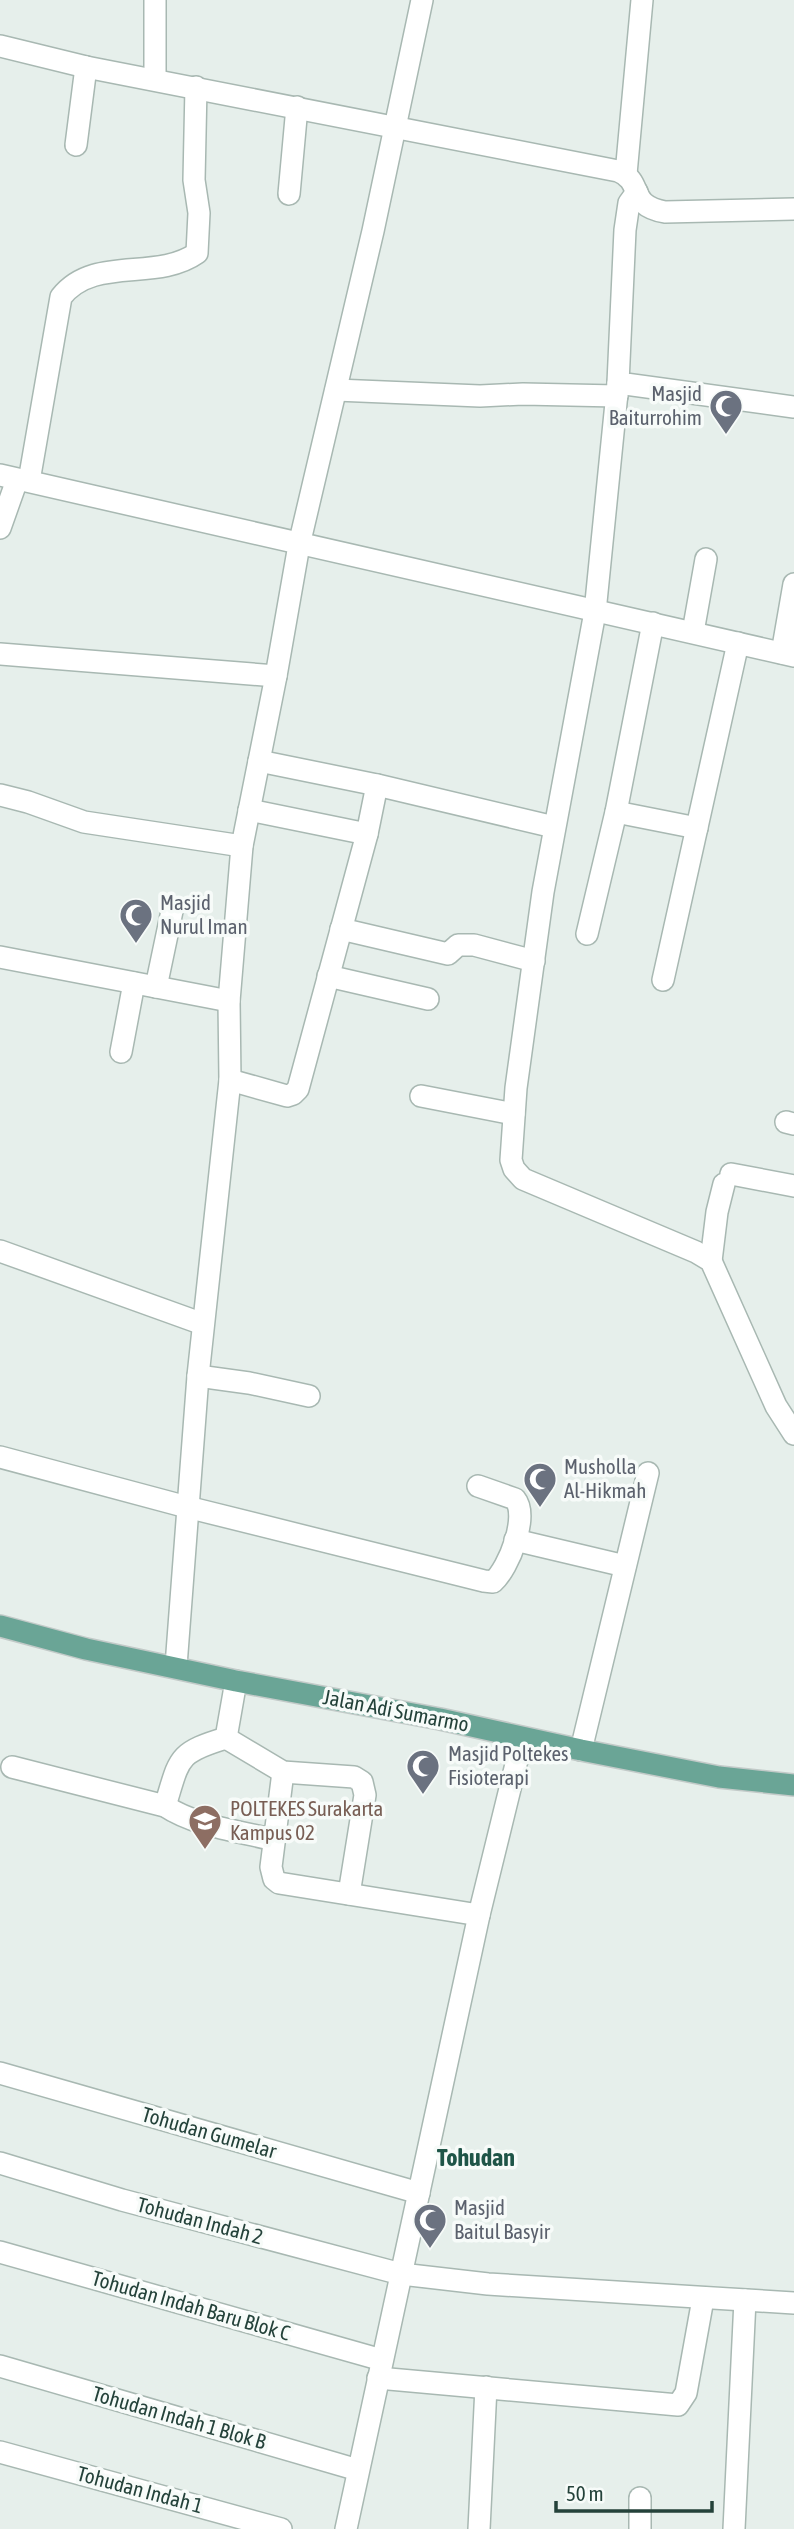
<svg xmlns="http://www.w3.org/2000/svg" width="794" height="2529" font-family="'Asap Condensed',sans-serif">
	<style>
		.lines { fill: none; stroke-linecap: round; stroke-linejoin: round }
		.minor-casing { stroke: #a8b8b2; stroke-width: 24 }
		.major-casing { stroke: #c2cac8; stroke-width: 24 }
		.minor { stroke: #fff; stroke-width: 21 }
		.major { stroke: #6aa596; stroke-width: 21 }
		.labels { text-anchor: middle; stroke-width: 7; stroke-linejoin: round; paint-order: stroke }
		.worship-label { font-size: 21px; fill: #5b616d; stroke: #f7fbf9; text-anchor: start }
		.street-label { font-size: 21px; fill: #24423a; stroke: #f7fbf9 }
		.education-label { font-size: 21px; fill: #785e54; stroke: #f7fbf9; text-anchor: start }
		.quarter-label { font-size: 24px; font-weight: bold; fill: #1f5548; stroke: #f7fbf9 }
	</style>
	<rect width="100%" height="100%" fill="#e6efeb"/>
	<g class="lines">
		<defs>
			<g id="minor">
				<polyline points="155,0 155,79"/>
				<path d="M0 46 86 67 618 171C645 182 626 205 665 212L794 209"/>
				<polyline points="76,145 86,67"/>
				<polyline points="626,174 642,0"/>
				<polyline points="637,192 629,203 625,230 618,383 794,407"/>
				<polyline points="289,194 297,107"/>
				<polyline points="618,383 595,612 543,892 516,1088 511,1160 514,1169 523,1179 696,1252 711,1261 776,1406 794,1434"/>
				<polyline points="336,390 480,396 523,394 617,396"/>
				<polyline points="0,475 794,656"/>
				<path d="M29 481 61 297C94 255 156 282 197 253L199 213 194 180 196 87"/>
				<polyline points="0,528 17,480"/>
				<polyline points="693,632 706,559"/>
				<polyline points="782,653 794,584"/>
				<polyline points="0,654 276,676"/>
				<polyline points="259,761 377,785 554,827"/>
				<polyline points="0,795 28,802 84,822 242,846"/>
				<polyline points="249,810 367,834"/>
				<polyline points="616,812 697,828"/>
				<polyline points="341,929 448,954 458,945 474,945 534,961"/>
				<polyline points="587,934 616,812 653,623"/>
				<polyline points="0,957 229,1001"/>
				<polyline points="328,976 428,999"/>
				<polyline points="663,980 738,643"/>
				<polyline points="156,987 172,911"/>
				<polyline points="121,1052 134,983"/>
				<polyline points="230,1080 287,1096 293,1094 298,1089 367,834 377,785"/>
				<polyline points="421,1096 514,1114"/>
				<polyline points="786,1122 794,1124"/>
				<polyline points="731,1174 794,1186"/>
				<polyline points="0,1251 203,1324"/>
				<polyline points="711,1261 717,1212 724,1184"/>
				<polyline points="198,1376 249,1383 309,1396"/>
				<path d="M0 1457 187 1507 484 1581 493 1582C509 1568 529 1516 515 1499L478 1486"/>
				<polyline points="515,1540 625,1566"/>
				<polyline points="176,1666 198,1376 230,1080 229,1001 242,846 276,676 299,545 373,231 422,0"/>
				<polyline points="226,1738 283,1772 354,1777 362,1782 365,1795 349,1894"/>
				<polyline points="581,1750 648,1473"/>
				<path d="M12 1767 165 1806C195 1826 239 1831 274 1840"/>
				<polyline points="283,1772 271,1867 274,1879 279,1883 479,1915"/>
				<path d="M165 1806C180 1758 176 1753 226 1738L236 1681"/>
				<polyline points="0,2073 419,2193"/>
				<polyline points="0,2163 122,2200 401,2274 488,2284 794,2303"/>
				<polyline points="0,2252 382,2360"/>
				<polyline points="0,2366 358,2470"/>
				<polyline points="378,2378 678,2405 686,2393 703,2299"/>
				<polyline points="0,2452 281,2529"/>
				<polyline points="346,2529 479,1915 519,1752 519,1737"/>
				<polyline points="479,2529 486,2387"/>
				<polyline points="640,2529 640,2498"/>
				<polyline points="734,2529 745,2300"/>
			</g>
			<polyline id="major" points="0,1626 86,1649 236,1681 440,1719 581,1750 719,1777 794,1785"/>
		</defs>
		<use href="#minor" class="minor-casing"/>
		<use href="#major" class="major-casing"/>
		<use href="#minor" class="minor"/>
		<use href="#major" class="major"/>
	</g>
	<defs>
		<symbol id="mosque-pin" viewBox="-11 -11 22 30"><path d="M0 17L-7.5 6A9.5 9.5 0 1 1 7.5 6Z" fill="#6b7280" stroke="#f7fbf9"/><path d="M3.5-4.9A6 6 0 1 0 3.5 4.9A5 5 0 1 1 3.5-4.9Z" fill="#fff"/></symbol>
		<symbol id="university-pin" viewBox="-11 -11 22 30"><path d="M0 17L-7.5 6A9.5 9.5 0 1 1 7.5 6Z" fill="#8d6e63" stroke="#f7fbf9"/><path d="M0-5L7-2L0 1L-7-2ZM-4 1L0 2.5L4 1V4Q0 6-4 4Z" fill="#fff"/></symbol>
	</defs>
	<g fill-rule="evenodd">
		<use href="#mosque-pin" x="707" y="387" width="38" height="52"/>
		<use href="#mosque-pin" x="117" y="896" width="38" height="52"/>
		<use href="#mosque-pin" x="521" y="1460" width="38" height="52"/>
		<use href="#mosque-pin" x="404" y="1747" width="38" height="52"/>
		<use href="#university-pin" x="186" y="1802" width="38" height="52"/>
		<use href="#mosque-pin" x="411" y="2201" width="38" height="52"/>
	</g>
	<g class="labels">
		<g class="worship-label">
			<text x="702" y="401" text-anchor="end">Masjid<tspan x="702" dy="24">Baiturrohim</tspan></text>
			<text x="160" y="910">Masjid<tspan x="160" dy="24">Nurul Iman</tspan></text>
			<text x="564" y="1474">Musholla<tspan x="564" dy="24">Al-Hikmah</tspan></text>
			<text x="448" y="1761">Masjid Poltekes<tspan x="448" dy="24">Fisioterapi</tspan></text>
			<text x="454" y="2215">Masjid<tspan x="454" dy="24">Baitul Basyir</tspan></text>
		</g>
		<g class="street-label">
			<text transform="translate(396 1711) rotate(11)" y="7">Jalan Adi Sumarmo</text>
			<text transform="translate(209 2133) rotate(16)" y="7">Tohudan Gumelar</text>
			<text transform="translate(200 2221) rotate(15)" y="7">Tohudan Indah 2</text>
			<text transform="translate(191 2306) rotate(16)" y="7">Tohudan Indah Baru Blok C</text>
			<text transform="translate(179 2418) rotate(16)" y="7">Tohudan Indah 1 Blok B</text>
			<text transform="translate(140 2490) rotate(15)" y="7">Tohudan Indah 1</text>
		</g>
		<g class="education-label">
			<text x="230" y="1816">POLTEKES Surakarta<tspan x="230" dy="24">Kampus 02</tspan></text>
		</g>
		<g class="quarter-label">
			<text x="476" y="2166">Tohudan</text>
		</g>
	</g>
	<path d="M556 2501v10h156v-10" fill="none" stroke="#24423a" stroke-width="3.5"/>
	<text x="566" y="2501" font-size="21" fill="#24423a" stroke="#f7fbf9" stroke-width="5" paint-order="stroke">50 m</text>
</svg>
